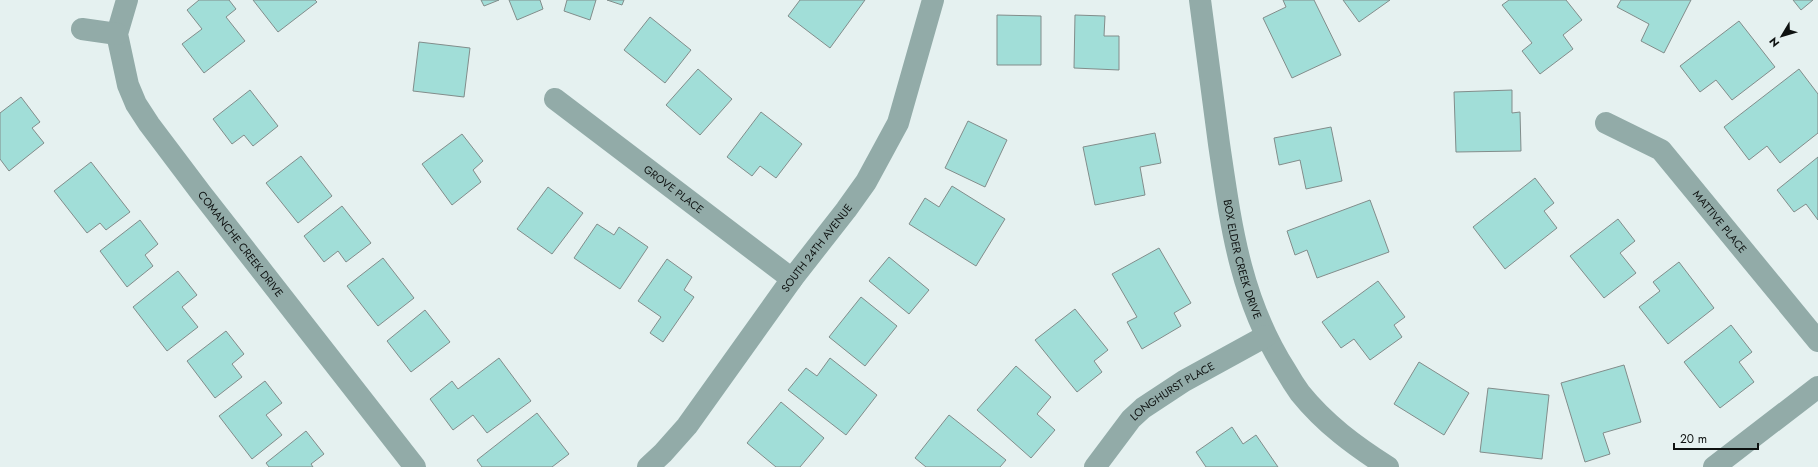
<svg xmlns="http://www.w3.org/2000/svg" width="1818" height="467" font-family="Jost,sans-serif">
	<style>
		.building { fill: #a1ded8; stroke: #828d8b }
		.lines { fill: none; stroke-linecap: round; stroke-linejoin: round }
		.minor { stroke: #92aba8; stroke-width: 22 }
		.labels { text-anchor: middle; stroke-width: 3.5; stroke-linejoin: round; paint-order: stroke }
		.street-label { font-size: 11px; fill: #0e1211; stroke: #e5f1f0 }
	</style>
	<rect width="100%" height="100%" fill="#e5f1f0"/>
	<g class="building">
		<polygon points="199,0 229,0 236,9 226,17 245,41 204,73 182,44 202,29 187,10"/>
		<polygon points="253,0 315,0 317,2 278,32"/>
		<polygon points="481,0 499,0 484,6"/>
		<polygon points="509,0 540,0 543,9 517,20"/>
		<polygon points="567,0 596,0 590,20 564,11"/>
		<polygon points="607,0 624,0 622,5"/>
		<polygon points="800,0 865,0 830,48 788,16"/>
		<polygon points="1283,0 1314,0 1341,55 1292,78 1263,18 1286,7"/>
		<polygon points="1343,0 1390,0 1359,22"/>
		<polygon points="1509,0 1566,0 1582,20 1563,35 1573,49 1540,74 1522,51 1532,43 1502,5"/>
		<polygon points="1621,0 1691,0 1664,53 1641,41 1649,24 1617,7"/>
		<polygon points="1793,0 1813,0 1801,10"/>
		<polygon points="997,15 1041,16 1041,65 997,65"/>
		<polygon points="1075,15 1105,16 1104,36 1119,36 1119,70 1074,68"/>
		<polygon points="650,17 691,50 665,83 624,50"/>
		<polygon points="1739,21 1775,67 1732,100 1716,80 1700,92 1680,66"/>
		<polygon points="419,42 470,48 464,97 413,91"/>
		<polygon points="698,69 732,99 700,135 666,105"/>
		<polygon points="1799,69 1818,94 1818,133 1780,163 1767,146 1749,160 1724,127"/>
		<polygon points="250,90 278,126 253,146 244,135 232,144 213,119"/>
		<polygon points="1512,90 1512,113 1520,112 1521,151 1456,152 1454,92"/>
		<polygon points="21,97 40,122 32,128 44,143 9,171 0,159 0,113"/>
		<polygon points="761,112 802,144 776,178 760,166 752,176 727,157"/>
		<polygon points="968,121 1007,140 985,187 945,168"/>
		<polygon points="1331,127 1342,181 1306,189 1300,160 1279,165 1274,138"/>
		<polygon points="1155,133 1161,163 1140,167 1145,195 1095,205 1083,147"/>
		<polygon points="462,134 483,161 473,170 481,182 452,205 422,164"/>
		<polygon points="301,156 332,196 298,223 266,183"/>
		<polygon points="1818,157 1818,220 1806,204 1794,212 1777,190"/>
		<polygon points="91,162 130,212 106,230 100,223 87,233 54,191"/>
		<polygon points="1535,178 1554,203 1544,211 1557,228 1505,269 1473,227"/>
		<polygon points="952,186 1005,219 976,266 909,224 925,198 939,207"/>
		<polygon points="548,187 583,213 552,254 517,229"/>
		<polygon points="1370,200 1389,252 1317,278 1307,250 1295,255 1287,231"/>
		<polygon points="342,206 371,243 346,262 338,251 324,262 304,236"/>
		<polygon points="1618,219 1635,241 1620,253 1636,273 1604,298 1570,256"/>
		<polygon points="140,220 158,244 145,255 153,266 127,287 100,251"/>
		<polygon points="597,224 614,235 619,227 648,247 620,289 574,258"/>
		<polygon points="1159,248 1191,303 1174,313 1181,326 1142,349 1127,322 1137,317 1112,274"/>
		<polygon points="889,257 929,290 909,314 869,281"/>
		<polygon points="383,258 414,298 378,326 347,286"/>
		<polygon points="667,259 692,277 684,290 694,297 663,342 650,333 661,317 638,301"/>
		<polygon points="1679,262 1714,308 1668,344 1639,307 1660,291 1653,282"/>
		<polygon points="178,271 197,295 182,307 198,327 167,351 133,307"/>
		<polygon points="1378,281 1405,317 1394,325 1402,337 1370,360 1354,339 1341,348 1322,322"/>
		<polygon points="861,297 897,326 865,366 829,337"/>
		<polygon points="1075,309 1108,350 1094,361 1102,372 1077,392 1035,340"/>
		<polygon points="425,310 450,342 411,372 387,341"/>
		<polygon points="1731,325 1752,352 1739,362 1754,382 1720,408 1684,362"/>
		<polygon points="226,331 244,354 232,364 242,377 215,398 187,361"/>
		<polygon points="499,358 531,401 487,433 473,415 453,430 430,399 452,381 458,389"/>
		<polygon points="830,358 877,395 846,435 788,390 806,368 817,376"/>
		<polygon points="1419,362 1469,393 1444,435 1394,404"/>
		<polygon points="1624,365 1641,422 1603,433 1610,454 1585,462 1561,383"/>
		<polygon points="1016,366 1051,397 1037,414 1055,430 1031,458 977,410"/>
		<polygon points="265,381 282,403 266,415 282,435 252,459 219,416"/>
		<polygon points="1488,388 1549,395 1542,459 1480,452"/>
		<polygon points="781,402 824,438 800,467 776,467 747,443"/>
		<polygon points="537,413 569,454 552,467 482,467 477,460"/>
		<polygon points="949,415 1006,460 1000,467 926,467 915,458"/>
		<polygon points="1232,427 1243,444 1256,435 1278,467 1206,467 1196,452"/>
		<polygon points="306,431 324,454 311,464 313,467 269,467 266,463"/>
	</g>
	<g class="lines">
		<g class="minor">
			<path id="s1" d="M127 0 117 34 128 85 136 104 149 124 201 193 415 467"/>
			<path id="s2" d="M1200 0C1206 48 1213 96 1219 144 1231 225 1240 299 1286 371 1290 378 1295 386 1300 393 1325 424 1355 446 1388 467"/>
			<polyline points="82,29 117,34"/>
			<path id="s3" d="M555 99 792 279"/>
			<path id="s4" d="M1606 123 1661 150 1818 341"/>
			<path id="s5" d="M648 467 663 453 687 426 792 279 846 210 866 182 898 123 933 0"/>
			<path id="s6" d="M1095 467 1131 419 1143 408 1184 381 1266 336"/>
			<polyline points="1714,467 1818,387"/>
		</g>
	</g>
	<g class="labels">
		<g class="street-label">
			<text dy="4" stroke="none"><textPath href="#s3" startOffset="149">GROVE PLACE</textPath></text>
			<text dy="4" stroke="none"><textPath href="#s4" startOffset="154">MATTIVE PLACE</textPath></text>
			<text dy="4" stroke="none"><textPath href="#s1" startOffset="283">COMANCHE CREEK DRIVE</textPath></text>
			<text dy="4" stroke="none"><textPath href="#s5" startOffset="277">SOUTH 24TH AVENUE</textPath></text>
			<text dy="4" stroke="none"><textPath href="#s2" startOffset="263">BOX ELDER CREEK DRIVE</textPath></text>
			<text dy="4" stroke="none"><textPath href="#s6" startOffset="110">LONGHURST PLACE</textPath></text>
		</g>
	</g>
	<g transform="translate(1782 36) rotate(232)" stroke="#e5f1f0" stroke-width="3" paint-order="stroke">
	<path d="M0-3L7 15L0 10L-7 15Z" fill="#0e1211"/>
	<text y="-6" font-size="11" font-weight="bold" text-anchor="middle" fill="#0e1211">N</text>
	</g>
	<path d="M1674 443v6h84v-6" fill="none" stroke="#0e1211" stroke-width="2"/>
	<text x="1680" y="443" font-size="12" fill="#0e1211" stroke="#e5f1f0" stroke-width="3" paint-order="stroke">20 m</text>
</svg>
